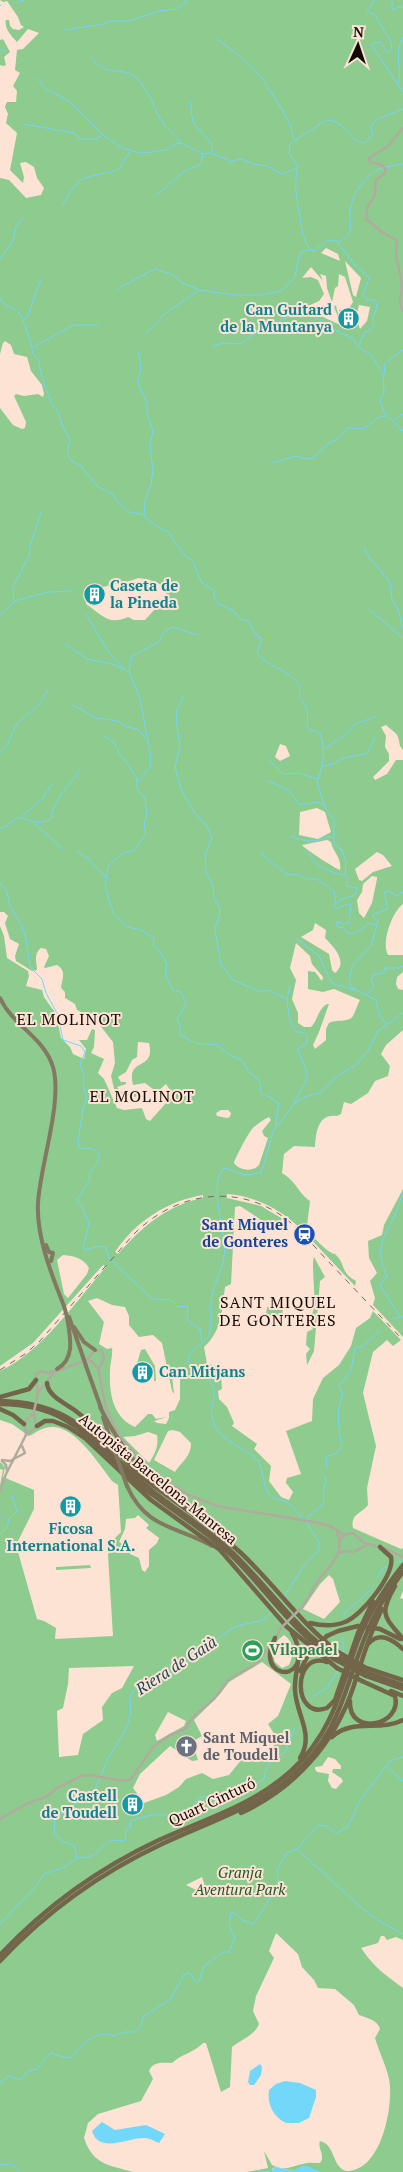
<svg xmlns="http://www.w3.org/2000/svg" width="403" height="2172" font-family="'PT Serif',serif">
	<style>
		.green { fill: #8dcb8f; fill-rule: evenodd }
		.water { fill: #72d7f9 }
		.lines { fill: none; stroke-linecap: round; stroke-linejoin: round }
		.stream { stroke: #72d7f9; stroke-width: 1 }
		.minor { stroke: #b1ab9e; stroke-width: 2.5 }
		.major { stroke: #837860; stroke-width: 4 }
		.highway { stroke: #72654a; stroke-width: 4.5 }
		.rail { stroke: #78675d; stroke-width: 1; stroke-dasharray: 6 6; stroke-linecap: butt }
		.minor-bridge { stroke: #b1ab9e; stroke-width: 2.5 }
		.major-bridge { stroke: #837860; stroke-width: 4 }
		.highway-bridge { stroke: #72654a; stroke-width: 4.5 }
		.labels { text-anchor: middle; stroke-width: 4; stroke-linejoin: round; paint-order: stroke }
		.culture-label { font-size: 15px; font-weight: bold; fill: #0d838f; stroke: #fde3d4; text-anchor: end }
		.transit-label { font-size: 15px; font-weight: bold; fill: #164399; stroke: #fde3d4; text-anchor: end }
		.street-label { font-size: 15px; fill: #130904; stroke: #fde3d4 }
		.leisure-label { font-size: 15px; font-weight: bold; fill: #27864d; stroke: #fde3d4; text-anchor: start }
		.worship-label { font-size: 15px; font-weight: bold; fill: #5b616d; stroke: #fde3d4; text-anchor: start }
		.park-label { font-size: 15px; font-style: italic; fill: #1a5a23; stroke: #fde3d4 }
		.neighbourhood-label { font-size: 16px; letter-spacing: 1px; fill: #130904; stroke: #fde3d4 }
		.water-label { font-size: 16px; font-style: italic; fill: #1a4755; stroke: #fde3d4 }
	</style>
	<rect width="100%" height="100%" fill="#fde3d4"/>
	<g class="green">
		<path d="M0 0H403V750L400 746C398 732 397 735 386 725L381 727 386 736 385 747 389 754V761L373 777 375 780 387 774 396 760H403V904C392 912 381 943 388 955H403V972L397 977 396 984 398 989 403 990V1030L386 1045 381 1054 390 1066 388 1076 375 1081 368 1093 351 1104 344 1102 341 1114 337 1116C318 1113 316 1132 315 1147L294 1146 284 1154 282 1173C297 1182 298 1193 310 1201L307 1226 303 1224 300 1228C280 1209 255 1196 227 1194V1198L261 1206 286 1221 284 1230 272 1227 240 1206 235 1207 231 1284 225 1287C222 1310 222 1331 204 1347L207 1364 220 1366 222 1389 218 1391 219 1399 227 1407 234 1423 232 1426 257 1444 254 1449 271 1466 269 1481 281 1497 289 1500 293 1492 286 1483 287 1478 301 1474 286 1431 312 1421 313 1399 323 1378 339 1365 351 1346 356 1328 370 1318 373 1311 401 1340 393 1346 387 1340 373 1352 363 1393 376 1446 367 1488 368 1505C361 1514 350 1514 353 1528L401 1549 403 1548V1591L400 1598 403 1599V1940L396 1937 387 1940 384 1936H381L378 1943 361 1948C372 1965 386 1976 403 1988V2172H319L305 2166 294 2171 275 2167 272 2169 273 2172H247L268 2168 264 2151 272 2165C287 2172 290 2166 303 2164 308 2162 314 2163 320 2163 326 2156 317 2148 320 2141 336 2145 331 2166 346 2171 383 2172 394 2101 389 2079 386 2065 379 2052 375 2038L380 2029C378 2020 367 2018 359 2015L354 2005 335 1989 318 1988 314 1980 302 1967 298 1954 276 1933 269 1951 274 1958 256 1996 253 2011 259 2024C254 2036 242 2039 232 2047L230 2087 221 2092 206 2043H203C194 2053 181 2054 172 2063 163 2063 153 2061 149 2071L153 2079 141 2101 98 2114 88 2123 84 2138C93 2165 109 2165 133 2172H0V1485L3 1470 0 1469V1462L5 1467 3 1477 34 1490V1509L16 1545 37 1619 44 1621 56 1628 55 1639 113 1636 108 1555 114 1539 121 1532 118 1485 112 1481C99 1464 76 1428 54 1427 43 1426 37 1432 29 1436L12 1424 0 1420V1371C41 1353 76 1301 106 1267L103 1265 33 1343 0 1366V926L4 936 7 958 28 971 29 976 26 986 42 990 44 997 56 1014 61 1038 70 1047 73 1054 84 1059 86 1049 79 1040H87L92 1029 95 1030 94 1047 91 1053 104 1059 98 1073 104 1079 117 1108 124 1110 142 1108 146 1119 150 1121 166 1103 170 1090 166 1084 157 1092 145 1083 133 1085C126 1056 156 1072 149 1043L138 1042 137 1057 132 1060 126 1072 118 1077 121 1082H126V1084L117 1087 121 1092 130 1094 137 1091 138 1094 135 1097 115 1092 111 1076 115 1063 113 1042 95 1019 77 1010 75 1004 65 998V992L61 988C62 979 67 971 57 965L45 968 44 967 49 956 46 949 41 948C33 954 37 963 37 970L32 971 16 961 15 956 19 944 10 939 5 923 8 916 4 912H0V408L13 425 22 429 25 428 26 422 14 396 16 394 24 396 38 394 43 397 44 394 42 385 31 371 27 357 14 354 11 345 5 341 3 343 0 354V178L9 180 26 198 41 195 44 188 37 178 34 167 26 162 20 163 24 177 23 183 10 170 17 133 6 123 8 114 5 107 7 102H16L17 91 13 86 20 73 15 70 17 50 23 49 39 33 28 29 17 42C11 36 4 28 6 20H9L10 26 13 29 19 30 24 27 21 25 18 17 7 1 3 2ZM326 248 338 254 340 261 321 253ZM345 261 361 278 356 297 353 295ZM311 267 323 281 320 274 326 276 327 288 332 302 335 288 338 286 339 274 345 277 353 302 348 310H339L343 322 342 324 339 323C340 316 337 312 336 305L334 307 339 319 338 324 323 317 322 312 299 310 319 301 324 294 318 280 311 277 302 278ZM359 305 370 307 367 321 360 329 356 317ZM138 578C148 579 163 582 167 592L164 600 156 598 154 599 155 609 145 620H134L128 617C109 626 102 615 86 604V595C100 584 122 585 138 578ZM280 744 286 746 290 756 280 761 275 757ZM317 808 325 812 331 832 318 839 299 835 300 812ZM327 840 331 842C333 853 342 857 340 870 336 869 305 849 302 845ZM377 852 383 855 392 866 373 872 362 881 359 880 355 869ZM372 876 377 877V879L372 903 364 918 359 913 357 900 362 892 363 884ZM315 923 326 930 325 938C333 946 349 962 335 973L332 970 329 954 301 937 313 930ZM296 943 310 956 312 964 323 977 322 981 315 972 308 971V989L323 992 334 989 360 1000C357 1005 356 1011 353 1016 349 1023 335 1019 329 1023L326 1029V1040L315 1049 313 1045 319 1032 329 1004H327C318 1009 318 1020 311 1027H304L298 1023V1013L292 999 296 980 290 968ZM221 1110H228L231 1113 230 1117 227 1118 217 1116 216 1113ZM269 1117 271 1120 262 1131 264 1136 268 1138 259 1165C253 1172 240 1171 234 1163 234 1160 249 1132 252 1129 257 1124 263 1120 269 1117ZM203 1195V1198C167 1205 142 1227 118 1254L115 1252C136 1221 167 1201 203 1195ZM63 1255C75 1256 83 1258 89 1268L87 1274 68 1298 64 1294 57 1260ZM97 1298 112 1305 125 1307 129 1316V1325L139 1337 153 1335 162 1343 172 1391 174 1394 172 1376 176 1374 180 1376V1399L175 1410 169 1412V1418L166 1424 157 1423 154 1421 167 1417 156 1419 152 1414H148L135 1427C113 1417 109 1394 110 1371 110 1363 113 1356 112 1348L107 1349 99 1344 104 1322 88 1301ZM173 1430 180 1432 191 1443C191 1457 182 1461 175 1472L154 1460 168 1431ZM148 1432 157 1435C159 1446 155 1454 149 1463L123 1437 135 1436ZM138 1515 149 1525 146 1528 159 1538 157 1543 149 1550V1566L145 1572 142 1570 139 1558 130 1554 127 1547 119 1542 125 1529 126 1519 135 1518ZM329 1575 333 1579 340 1602 324 1619 303 1609 320 1584ZM284 1635C295 1643 294 1654 289 1665L282 1668 275 1662C271 1651 274 1642 284 1635ZM262 1662 291 1684 278 1716 268 1724 276 1737 273 1749 256 1758 242 1759 229 1775 213 1779 202 1773 186 1779 179 1787 166 1795 144 1803 133 1788 140 1774 170 1746 192 1761 198 1760 192 1742 202 1736 194 1720 220 1694 229 1682ZM134 1666 122 1688 112 1693 102 1707 103 1720 83 1734 78 1755 59 1757 57 1711 63 1708 68 1684 69 1668ZM168 1712 186 1721 184 1726 157 1741 155 1735ZM328 1757 335 1759 341 1766V1769H333L332 1772 341 1778 343 1781 336 1789 332 1788 328 1781 329 1774 317 1772 315 1769V1767L322 1766ZM202 1877 206 1889H194L186 1885Z"/>
		<polygon points="3,39 10,52 4,57 6,65 3,66 0,65 0,40"/>
		<polygon points="403,1189 403,1337 373,1305 375,1298 370,1281 377,1273 369,1258 368,1241 382,1235 384,1225"/>
		<path d="M309 1233C316 1239 322 1247 330 1252 336 1256 332 1251 337 1256 346 1266 340 1272 356 1281L355 1286 307 1235Z"/>
		<path d="M314 1257 325 1277 320 1281 314 1351 307 1365 306 1354 310 1349 306 1345 307 1332 313 1329 308 1323C310 1318 313 1313 314 1308 316 1296 311 1264 314 1257Z"/>
		<polygon points="267,1307 283,1308 282,1317 266,1315"/>
		<polygon points="145,1349 155,1366 156,1381 154,1381 154,1372 136,1367 141,1350"/>
		<polygon points="90,1565 91,1568 56,1570 56,1567"/>
	</g>
	<g class="water">
		<polygon points="260,2064 262,2067 261,2075 254,2085 250,2085 248,2082 250,2071"/>
		<path d="M285 2081 300 2083 316 2090V2097L309 2118 299 2123H286C273 2117 267 2104 269 2090L276 2084Z"/>
		<path d="M102 2122 115 2130 146 2125 165 2134 159 2143C154 2141 150 2138 144 2138 127 2138 99 2154 92 2131Z"/>
		<polygon points="302,2166 307,2166 321,2172 273,2172 272,2170 275,2167 293,2171"/>
	</g>
	<g class="lines">
		<g class="stream">
			<polyline points="375,0 367,11 375,15 391,42 392,50 388,53 380,42 371,44 403,92"/>
			<polyline points="392,0 392,10 401,6 403,8"/>
			<polyline points="18,2 24,0"/>
			<polyline points="0,6 1,5"/>
			<polyline points="65,30 103,24 110,21 130,21 159,11 176,9 188,0"/>
			<polyline points="215,38 235,52 262,78 283,111 291,127 294,139"/>
			<polyline points="0,50 5,51"/>
			<path d="M91 57C107 79 123 66 135 77 150 89 154 112 165 126 170 132 176 135 181 143"/>
			<polyline points="37,78 46,89 69,101 103,135 122,148 141,153 151,152 166,150 175,144 181,143 203,154 210,153 227,159 230,162 241,159 253,164 267,166 282,174 297,168"/>
			<path d="M398 84C403 72 393 55 403 37"/>
			<path d="M190 102C192 109 191 121 196 126 203 135 214 140 212 153"/>
			<polyline points="24,124 74,133 80,139 96,139 103,135"/>
			<polyline points="386,167 403,164"/>
			<path d="M155 195C174 184 176 171 201 165L203 154"/>
			<path d="M63 205C80 172 83 179 115 171L119 169 130 151"/>
			<path d="M339 242C341 240 347 237 348 235 352 230 350 222 350 216 349 197 365 174 382 168"/>
			<polyline points="0,259 13,241 16,226 23,218"/>
			<polyline points="117,289 155,269 171,274 181,282 199,290 235,295 261,295 280,291 286,287 295,276 300,252 310,250"/>
			<path d="M0 298C4 306 12 307 19 313 23 316 33 349 33 354L39 360C38 367 50 406 57 410L64 430 70 440 67 452 71 461 80 465 97 486 113 494 116 500 129 512 141 514 161 529 169 532 171 537 184 554 193 562 202 583 214 590V597L218 604 232 610 241 619 248 621 255 633 262 640 257 653C269 669 290 668 300 687L299 697C309 707 308 713 307 727L311 730 319 732C327 748 323 766 317 782 322 794 323 811 334 819V844L342 850 346 861 345 875 348 877 347 886 357 888 355 895 339 900 334 906 336 909 347 904 351 905 349 923 343 924 338 922 336 923 338 927 344 928 347 933C356 934 362 929 369 923L377 925 371 946 352 966 349 983 352 988 376 1000 379 1014 386 1024"/>
			<polyline points="24,320 27,318 41,279"/>
			<polyline points="146,333 167,312 198,291"/>
			<path d="M359 345 365 332 369 331 374 325 373 317 377 308 376 302 373 300H367L363 295 369 278 354 264 336 240 327 241 314 251 310 250C301 236 302 227 299 212 296 196 294 183 298 166L289 153 290 144 326 120C347 120 349 143 365 143L373 134 370 127 378 119 403 109"/>
			<polyline points="213,346 224,343 241,344 255,333 295,314 313,316 342,334 353,338 358,347 371,355 383,373 384,392 380,400 385,414 403,431"/>
			<polyline points="33,347 74,325 98,325"/>
			<polyline points="138,351 141,366 138,383 147,403 147,415 153,430 150,447 153,469 151,485 145,501 144,516"/>
			<polyline points="385,374 384,364 403,350"/>
			<polyline points="394,421 403,414"/>
			<path d="M271 463 297 456 304 459 313 458 329 443 338 439 347 428C353 427 358 430 364 428 373 424 375 416 386 416"/>
			<polyline points="364,548 371,560 390,582 392,599 398,609 403,628"/>
			<polyline points="14,601 49,592 72,591"/>
			<polyline points="370,610 403,638"/>
			<polyline points="86,614 109,653 124,669"/>
			<polyline points="0,615 14,602 13,587 29,556 30,546 41,512"/>
			<polyline points="65,644 87,659 112,664 129,672"/>
			<path d="M184 695 177 710 176 720 180 746 175 767 181 789 191 808 206 825 212 837 205 855 206 872 213 885 214 899 220 908 219 917 215 929 221 964 233 980 260 992 268 990 287 999C289 1012 287 1021 297 1032L304 1033 308 1037 306 1044 298 1049V1051C312 1083 309 1073 294 1103"/>
			<polyline points="73,705 96,718 118,721 125,726 138,730 145,737"/>
			<path d="M104 736 114 742 119 753 129 766 137 779V789L145 798 147 814 144 823 146 835 134 850 123 853 108 866 105 888 114 915 128 927 141 930 154 938 153 945 159 950 167 964C164 974 168 982 173 990L181 992 186 1003 177 1019 181 1027 179 1034 195 1043 217 1045 229 1055 242 1060 249 1072 259 1080 262 1095 270 1097 279 1104 275 1126"/>
			<polyline points="324,749 346,734 355,724 375,717"/>
			<path d="M0 753C8 747 10 737 14 729 19 720 27 715 34 709 40 705 44 696 48 690"/>
			<polyline points="270,761 283,774 299,773 317,779"/>
			<polyline points="323,766 333,764 344,758 364,754 368,752 375,738"/>
			<polyline points="268,781 288,790 300,805 317,802 324,805"/>
			<polyline points="138,782 150,767 151,757 140,699 129,672 131,657 160,641 163,633 172,627 198,635"/>
			<polyline points="21,817 42,799 53,783"/>
			<polyline points="34,823 63,849"/>
			<path d="M0 828 5 827 18 817C29 820 39 826 51 819 53 798 70 787 80 769"/>
			<path d="M291 836C304 842 317 843 329 836L332 838"/>
			<path d="M307 851C311 855 311 857 314 861 317 867 340 876 345 875"/>
			<polyline points="77,852 88,858 106,878"/>
			<polyline points="260,853 286,874 297,875 306,879 317,879 334,891 336,903"/>
			<path d="M0 883 7 892 10 906 21 924 26 938 30 967 42 979 46 993 58 1015 63 1040 81 1046 85 1052 80 1065 84 1075 83 1082 87 1100 83 1107 78 1143 80 1148C83 1149 86 1148 89 1148 107 1150 97 1165 90 1172L89 1181 77 1200 83 1208 89 1224 83 1249 85 1250 100 1246 106 1248 109 1258 150 1297 153 1299 171 1300 178 1307 188 1306 187 1320 200 1329 202 1341"/>
			<polyline points="377,924 378,921 374,918 373,914 388,909 384,892 389,891 397,896 403,892"/>
			<polyline points="297,939 319,956 332,983 354,990"/>
			<polyline points="367,994 374,987 371,980 373,975 383,973 385,968 400,968 403,966"/>
			<polyline points="287,999 290,985"/>
			<path d="M400 1317 380 1285 387 1276C373 1244 385 1239 397 1211 400 1205 400 1198 403 1192"/>
			<polyline points="393,1319 403,1316"/>
			<path d="M327 1468 326 1457 336 1453 342 1448C339 1431 335 1410 343 1394L339 1386 351 1371 355 1348 363 1346 380 1331"/>
			<path d="M303 1519C299 1514 293 1506 287 1502 280 1499 272 1500 267 1491 262 1481 264 1468 256 1459 244 1447 225 1443 216 1428 200 1399 236 1393 189 1363 186 1349 202 1347 208 1337 213 1327 210 1313 211 1302 212 1287 221 1273 224 1258 228 1235 206 1182 225 1168L246 1175 260 1173 264 1165 273 1131 295 1103 304 1097 322 1092 336 1077 356 1065 367 1052 378 1031 403 1013"/>
			<polyline points="306,1519 324,1503 323,1493 326,1481 324,1475"/>
			<polyline points="0,1534 7,1527 9,1519 17,1511 12,1495"/>
			<polyline points="396,1563 401,1560"/>
			<polyline points="377,1578 382,1569 388,1566"/>
			<polyline points="284,1597 303,1567 319,1550 319,1542 306,1522"/>
			<polyline points="344,1617 344,1613 361,1599 374,1585"/>
			<polyline points="343,1652 343,1638"/>
			<polyline points="312,1697 327,1688 338,1671"/>
			<polyline points="387,1767 403,1781"/>
			<polyline points="297,1849 364,1910 379,1921 403,1934"/>
			<path d="M77 1858C100 1858 96 1849 111 1840L125 1841 126 1829 131 1827 130 1821C145 1816 151 1814 166 1815 175 1816 181 1808 189 1812L195 1808V1802L203 1796 220 1802 242 1792 253 1790 259 1782 264 1779C267 1761 271 1761 285 1752L295 1727"/>
			<polyline points="0,1924 36,1886 44,1874 67,1866 77,1858 74,1845 64,1842 54,1833 55,1819 95,1789 110,1755 126,1729 131,1713 130,1696 135,1689 157,1674 187,1662 228,1631 237,1626 263,1620 277,1608"/>
			<path d="M0 2083 9 2076 20 2080 28 2071 37 2069 50 2053 67 2058 72 2057C81 2044 97 2029 114 2036L125 2032H134L141 2026 143 2017 171 1999 184 1974 190 1973 197 1983 199 1981 204 1966 223 1952H229L235 1938 229 1925 231 1913H235L242 1920 254 1924 270 1898 279 1892 277 1870 286 1853 297 1849 318 1825 326 1826 336 1833 348 1827 359 1802 385 1767 390 1761 403 1757"/>
			<polyline points="0,2165 10,2164 20,2172"/>
			<polyline points="263,2171 270,2172"/>
			<polyline points="258,2172 260,2171"/>
		</g>
		<g class="minor">
			<polyline points="403,128 387,147 369,158 370,162 382,165 386,170 384,174 376,180 375,195 367,208 366,219 382,232 395,239 397,242 396,256 402,283 400,303 403,311"/>
			<polyline points="87,1360 94,1351 102,1351 104,1358 99,1369"/>
			<polyline points="38,1393 54,1372 87,1360 91,1361 98,1368 106,1408 120,1437 144,1464 166,1481 189,1495 217,1506 314,1522 330,1526 344,1535"/>
			<path d="M37 1398C40 1388 35 1382 36 1374L41 1371 49 1373 55 1370"/>
			<polyline points="26,1435 25,1422 33,1413"/>
			<polyline points="2,1460 10,1461 25,1453 22,1446"/>
			<polyline points="2,1461 6,1465 7,1471"/>
			<polyline points="0,1491 6,1474 26,1435 36,1427 34,1412"/>
			<polyline points="340,1541 346,1534 353,1533 364,1543 384,1548 403,1557"/>
			<polyline points="338,1553 345,1551 353,1552 367,1545"/>
			<path d="M301 1608C308 1600 312 1589 318 1581 330 1565 346 1554 337 1532"/>
			<polyline points="275,1638 282,1627"/>
			<polyline points="0,1819 28,1803 46,1797 57,1788 81,1776 89,1775 123,1781 131,1779 153,1747 170,1735 185,1729 194,1716 214,1699 229,1679 256,1664 272,1643"/>
		</g>
		<g class="major">
			<path d="M0 998C13 1026 44 1037 53 1067 63 1102 40 1165 38 1203 36 1236 52 1276 64 1306"/>
			<polyline points="46,1245 49,1252 53,1253 51,1261"/>
			<polyline points="69,1317 83,1357"/>
			<polyline points="74,1327 84,1342 95,1350"/>
			<polyline points="86,1366 101,1408"/>
			<path d="M57 1369C76 1358 70 1336 67 1317"/>
			<path d="M100 1407C112 1431 126 1454 146 1473 162 1489 182 1502 199 1517"/>
			<polyline points="103,1417 109,1435"/>
			<path d="M127 1486C146 1529 177 1526 212 1546"/>
		</g>
		<g class="highway">
			<path d="M47 1383C48 1397 67 1404 77 1412 100 1429 116 1453 137 1472"/>
			<polyline points="0,1397 29,1389 36,1380"/>
			<path d="M0 1401C74 1402 93 1440 143 1483 171 1508 205 1526 232 1552 268 1586 295 1629 336 1656"/>
			<path d="M0 1404C70 1404 90 1441 137 1482 167 1508 202 1527 230 1554 266 1589 293 1632 334 1659"/>
			<polyline points="0,1409 13,1415 24,1424"/>
			<polyline points="37,1426 45,1421 53,1421 68,1427 86,1439 151,1500 220,1550 287,1627 337,1668"/>
			<path d="M134 1471C170 1499 208 1523 241 1553 275 1585 301 1624 338 1652"/>
			<path d="M395 1586C378 1615 385 1617 403 1639"/>
			<path d="M310 1623C322 1626 333 1627 345 1622 361 1616 395 1575 391 1557L380 1547"/>
			<polyline points="380,1629 400,1639"/>
			<path d="M292 1633C305 1653 294 1669 295 1690 296 1715 315 1734 300 1758"/>
			<polyline points="327,1636 338,1631 358,1626"/>
			<path d="M275 1638C273 1644 269 1650 270 1657 271 1672 289 1678 297 1664"/>
			<path d="M369 1643C380 1631 393 1640 403 1649"/>
			<path d="M327 1662C292 1650 292 1721 327 1708L335 1700 358 1633 373 1601"/>
			<polyline points="366,1668 403,1680"/>
			<polyline points="300,1671 309,1653"/>
			<polyline points="367,1673 403,1685"/>
			<polyline points="366,1676 403,1689"/>
			<polyline points="391,1691 403,1696"/>
			<path d="M350 1701C348 1737 403 1726 395 1696L362 1681"/>
			<path d="M332 1737C352 1718 380 1732 403 1720"/>
			<path d="M241 1813C295 1788 334 1744 353 1688 362 1661 369 1634 382 1609"/>
			<path d="M0 1955C45 1907 99 1868 159 1840 205 1819 254 1805 292 1770 332 1733 340 1692 357 1643 368 1614 384 1589 403 1565"/>
			<path d="M0 1961C46 1912 100 1873 162 1844 206 1823 254 1809 292 1776 340 1733 343 1693 365 1637 374 1614 387 1592 403 1572"/>
		</g>
		<path class="rail" d="M0 1370 25 1354 39 1342 133 1235C171 1196 228 1183 276 1212 296 1224 311 1243 326 1259 352 1286 377 1313 403 1340"/>
		<g class="minor-bridge">
			<polyline points="34,1411 37,1398"/>
			<polyline points="282,1627 301,1608"/>
		</g>
		<g class="major-bridge">
			<polyline points="64,1306 67,1317"/>
			<polyline points="83,1357 86,1366"/>
			<polyline points="109,1435 127,1486"/>
		</g>
		<g class="highway-bridge">
			<polyline points="358,1626 380,1629"/>
			<polyline points="338,1652 366,1668"/>
			<polyline points="309,1653 327,1636"/>
			<polyline points="336,1656 367,1673"/>
			<polyline points="334,1659 366,1676"/>
			<polyline points="337,1668 362,1681"/>
		</g>
	</g>
	<defs>
		<symbol id="building-disc" viewBox="-11 -11 22 22"><circle r="9.5" fill="#0f9aa8" stroke="#fde3d4"/><path d="M-4-6H4V6H1V3H-1V6H-4ZM-2.5-4.3h1.7v1.8h-1.7ZM.8-4.3h1.7v1.8H.8ZM-2.5-1h1.7V.8h-1.7ZM.8-1h1.7V.8H.8Z" fill="#fff"/></symbol>
		<symbol id="station-disc" viewBox="-11 -11 22 22"><circle r="9.5" fill="#1a4fb4" stroke="#fde3d4"/><path d="M-3-6H3Q5-6 5-4V2Q5 4 3 4L4.5 6H3L1.5 4h-3L-3 6H-4.5L-3 4Q-5 4-5 2V-4Q-5-6-3-6ZM-3.5-4v3h7v-3ZM-3.5 1v1.5H-2V1ZM2 1v1.5H3.5V1Z" fill="#fff"/></symbol>
		<symbol id="stadium-disc" viewBox="-11 -11 22 22"><circle r="9.5" fill="#2e9e5b" stroke="#fde3d4"/><path d="M0-5a6.5 5 0 1 0 0 10a6.5 5 0 1 0 0-10ZM-3.5-1.8h7v3.6h-7Z" fill="#fff"/></symbol>
		<symbol id="church-disc" viewBox="-11 -11 22 22"><circle r="9.5" fill="#6b7280" stroke="#fde3d4"/><path d="M-1.2-6h2.4v3.5h3.3v2.4h-3.3V6h-2.4V-.1h-3.3v-2.4h3.3Z" fill="#fff"/></symbol>
	</defs>
	<g fill-rule="evenodd">
		<use href="#building-disc" x="336" y="306" width="25" height="25"/>
		<use href="#building-disc" x="82" y="582" width="25" height="25"/>
		<use href="#station-disc" x="292" y="1222" width="25" height="25"/>
		<use href="#building-disc" x="130" y="1360" width="25" height="25"/>
		<use href="#building-disc" x="58" y="1494" width="25" height="25"/>
		<use href="#stadium-disc" x="240" y="1638" width="25" height="25"/>
		<use href="#church-disc" x="174" y="1734" width="25" height="25"/>
		<use href="#building-disc" x="120" y="1792" width="25" height="25"/>
	</g>
	<g class="labels">
		<g class="culture-label">
			<text x="332" y="315">Can Guitard<tspan x="332" dy="17">de la Muntanya</tspan></text>
			<text x="110" y="591" text-anchor="start">Caseta de<tspan x="110" dy="17">la Pineda</tspan></text>
			<text x="159" y="1377" text-anchor="start">Can Mitjans</text>
			<text x="71" y="1534" text-anchor="middle">Ficosa<tspan x="71" dy="17">International S.A.</tspan></text>
			<text x="117" y="1801">Castell<tspan x="117" dy="17">de Toudell</tspan></text>
		</g>
		<g class="transit-label">
			<text x="288" y="1230">Sant Miquel<tspan x="288" dy="17">de Gonteres</tspan></text>
		</g>
		<g class="street-label">
			<text transform="translate(158 1479) rotate(39)" y="5">Autopista Barcelona-Manresa</text>
			<text transform="translate(212 1802) rotate(-25)" y="5">Quart Cinturó</text>
		</g>
		<g class="leisure-label">
			<text x="269" y="1655">Vilapadel</text>
		</g>
		<g class="worship-label">
			<text x="203" y="1743">Sant Miquel<tspan x="203" dy="17">de Toudell</tspan></text>
		</g>
		<g class="park-label">
			<text x="240" y="1878">Granja<tspan x="240" dy="17">Aventura Park</tspan></text>
		</g>
		<g class="neighbourhood-label">
			<text x="69" y="1025">EL MOLINOT</text>
			<text x="142" y="1102">EL MOLINOT</text>
			<text x="278" y="1308">SANT MIQUEL<tspan x="278" dy="18">DE GONTERES</tspan></text>
		</g>
		<g class="water-label">
			<text transform="translate(176 1665) rotate(-33)" y="6">Riera de Gaià</text>
		</g>
	</g>
	<g transform="translate(358 45) rotate(3)" stroke="#fde3d4" stroke-width="4" paint-order="stroke">
	<path d="M0-4L9 19L0 12L-9 19Z" fill="#130904"/>
	<text y="-8" font-size="14" font-weight="bold" text-anchor="middle" fill="#130904">N</text>
	</g>
</svg>
